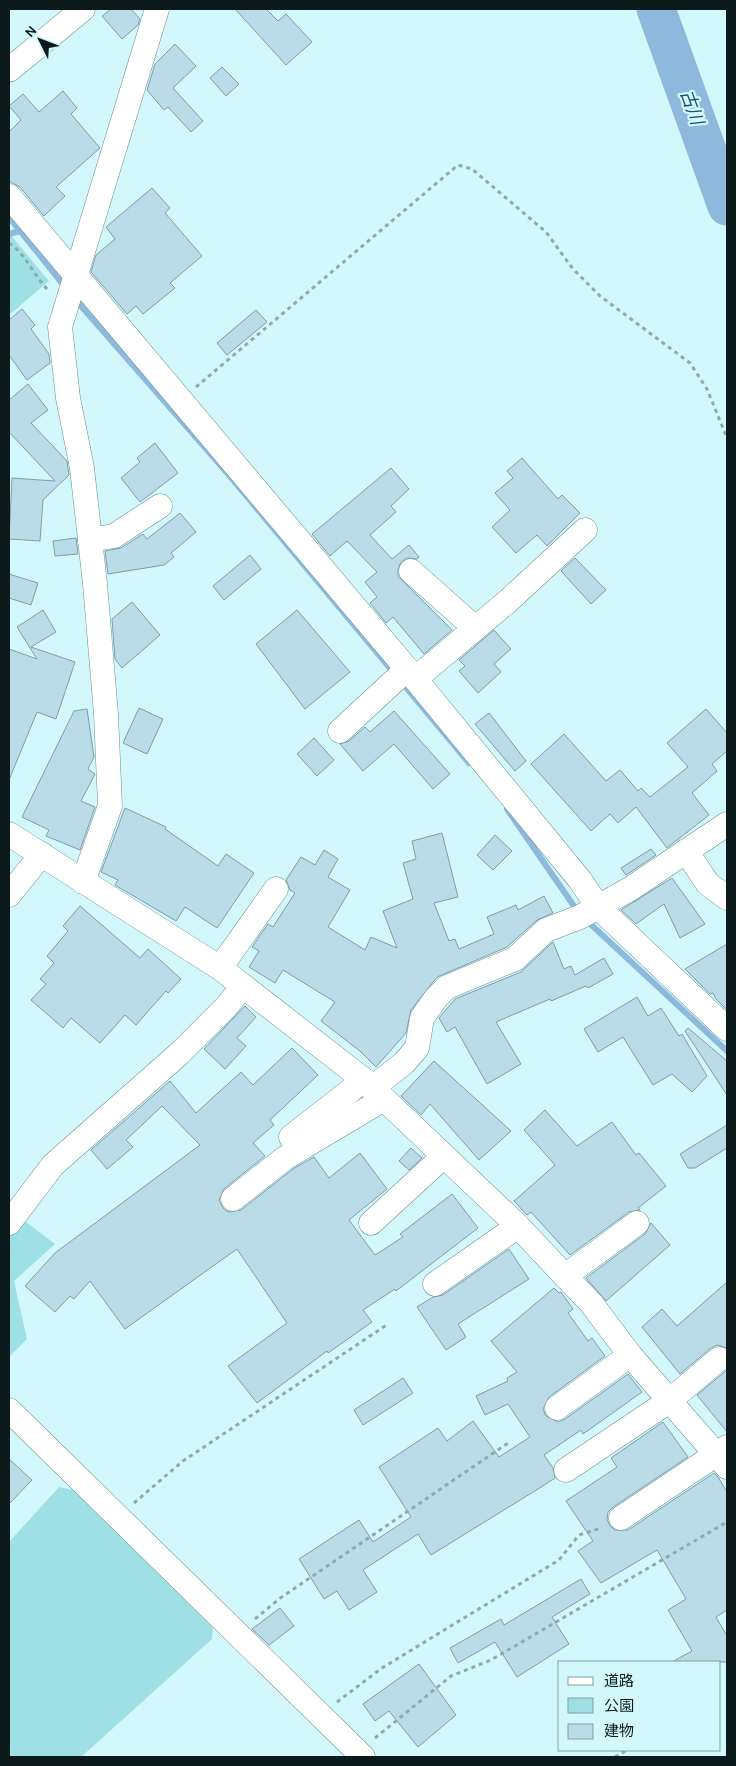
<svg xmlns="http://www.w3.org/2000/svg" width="736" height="1766" font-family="Karla,'Noto Sans JP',sans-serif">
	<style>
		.green { fill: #9fe0e6 }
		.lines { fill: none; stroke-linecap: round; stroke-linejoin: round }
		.stream { stroke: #8cb9dc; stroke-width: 6 }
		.river { stroke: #8cb9dc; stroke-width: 39 }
		.building { fill: #badbe8; stroke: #7e9da9 }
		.minor-casing { stroke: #6c8f93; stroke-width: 25 }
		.path { stroke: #8daaad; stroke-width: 3; stroke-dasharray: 4 4; stroke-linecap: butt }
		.minor { stroke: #fff; stroke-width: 24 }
		.labels { text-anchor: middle; stroke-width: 4.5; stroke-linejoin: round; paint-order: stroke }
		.water-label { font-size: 18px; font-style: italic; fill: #1b4f72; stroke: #d3f8fc }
	</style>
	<rect width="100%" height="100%" fill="#d3f8fc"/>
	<g class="green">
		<polygon points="9,233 49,281 9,315"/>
		<polygon points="9,1209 55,1244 14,1281 27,1339 9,1357"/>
		<polygon points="59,1487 73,1490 213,1625 212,1639 81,1757 9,1757 9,1542"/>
	</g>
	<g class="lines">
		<g class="stream">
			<polyline points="9,217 66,288"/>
			<polyline points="9,234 20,231"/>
			<polyline points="74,298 229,475 469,763"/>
			<polyline points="507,809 578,912"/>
			<polyline points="585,919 727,1051"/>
		</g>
		<polyline class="river" points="656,9 727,206"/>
	</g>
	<g class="building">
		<polygon points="111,9 131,9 140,19 138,25 122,39 102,16"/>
		<polygon points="235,9 266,9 278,21 286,14 312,42 286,65"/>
		<polygon points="175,44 196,66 173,88 203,121 191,132 168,107 164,110 147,90 155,64"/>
		<polygon points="222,67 239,84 226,96 210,78"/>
		<polygon points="63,91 77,108 71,114 100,148 56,187 65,196 44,216 20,187 9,181 9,132 21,120 9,106 23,94 39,112"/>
		<polygon points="152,188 170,208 165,213 202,256 170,283 175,288 143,314 136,306 127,314 91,272 96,255 115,239 106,227"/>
		<polygon points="22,309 35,325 31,329 49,354 50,363 27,380 9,355 9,320"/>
		<polygon points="256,310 267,322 227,355 217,343"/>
		<polygon points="28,384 48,410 31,423 67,461 69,475 43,500 40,541 9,539 12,478 55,481 9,432 9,400"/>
		<polygon points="155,443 178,473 140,502 121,478 140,462 137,458"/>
		<polygon points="522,458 558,499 562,495 580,513 547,546 537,535 516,553 492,527 510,510 495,493 513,478 507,471"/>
		<polygon points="391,468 409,489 391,506 396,512 370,535 392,559 409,545 419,557 417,559 407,558 401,562 398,569 398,576 452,630 424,654 393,617 386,623 370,603 377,597 365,582 377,572 347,541 330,556 312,534"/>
		<polygon points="180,513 196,532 171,553 174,557 164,565 108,574 105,551 121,548 143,534 147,539"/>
		<polygon points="76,538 78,554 55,556 53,541"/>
		<polygon points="250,555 261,569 224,600 213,586"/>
		<polygon points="575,558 606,590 591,604 561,571"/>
		<polygon points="9,574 38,583 31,605 9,598"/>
		<polygon points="132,602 160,635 122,668 115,659 112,619"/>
		<polygon points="43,610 56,632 31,647 75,662 56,719 37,712 9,780 9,649 37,659 17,627"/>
		<polygon points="297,610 350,672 305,709 256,644"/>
		<polygon points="494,630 511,649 494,664 501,672 478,693 459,671 465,666 459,660"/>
		<polygon points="139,708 163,719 147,754 123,743"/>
		<polygon points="87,709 94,757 88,769 95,774 81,801 95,807 80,850 46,836 49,830 22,817 74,711"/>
		<polygon points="706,709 727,733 727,751 712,764 717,771 692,793 709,815 667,848 636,807 618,823 610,814 591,831 531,764 564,734 606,781 620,770 638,791 641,788 650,797 688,767 667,743"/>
		<polygon points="394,711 450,774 433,789 394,744 363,771 340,744 349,741 365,727 370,732"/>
		<polygon points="489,713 526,761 515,771 475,724"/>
		<polygon points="314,738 334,760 317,776 297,754"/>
		<polygon points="125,808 166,827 165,829 218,866 226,854 254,873 217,928 185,907 176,921 115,885 118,880 101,872"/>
		<polygon points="442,833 458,897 434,903 449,941 455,939 459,949 494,934 487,917 516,905 518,910 544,896 553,913 537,920 507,947 437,977 411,1010 406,1033 376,1067 360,1051 321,1021 335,1002 283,970 275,983 249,967 259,951 252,947 268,924 273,927 295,893 290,890 286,880 301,857 315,865 324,850 338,859 328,877 350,890 328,927 365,950 371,937 397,948 383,911 413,899 403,863 416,859 412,841"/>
		<polygon points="495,835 512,851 493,870 477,855"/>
		<polygon points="651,849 656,855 626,875 621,868"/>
		<polygon points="672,878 705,924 680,938 664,904 636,924 621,910"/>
		<polygon points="80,906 140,958 148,949 181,979 168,993 166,991 136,1025 125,1015 100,1043 71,1018 63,1028 31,1000 46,984 40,979 54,963 47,956 68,931 63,926"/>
		<polygon points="553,942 564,969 571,966 575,975 604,958 613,974 588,988 586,986 551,1001 550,999 496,1022 521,1064 487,1084 455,1027 447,1032 439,1018 455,999 521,972"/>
		<polygon points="727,944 727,1010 716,999 713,993 710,994 685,969"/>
		<polygon points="637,997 648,1016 661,1008 679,1036 682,1034 707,1076 692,1092 672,1074 653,1085 623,1037 598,1052 584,1029"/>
		<polygon points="245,1006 256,1017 237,1038 246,1046 225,1069 204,1049"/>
		<polygon points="688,1028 727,1061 727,1095 685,1031"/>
		<polygon points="292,1048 318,1075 270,1120 274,1125 253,1143 265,1156 224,1189 219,1200 223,1208 228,1212 241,1210 293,1169 314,1157 329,1178 360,1153 387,1189 349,1220 375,1255 403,1237 400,1234 452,1194 478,1228 396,1291 395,1289 363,1310 372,1322 328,1353 327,1351 257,1403 228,1366 287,1323 237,1249 125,1329 90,1281 74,1299 70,1296 55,1312 25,1286 55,1253 200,1145 162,1106 126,1140 133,1147 107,1169 91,1150 170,1081 196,1113 241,1072 253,1085"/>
		<polygon points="434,1061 511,1131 479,1160 430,1104 421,1115 401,1096"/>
		<polygon points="545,1110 577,1146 612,1122 636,1155 639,1153 666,1186 638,1208 640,1210 629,1212 570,1255 531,1212 527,1215 514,1201 555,1165 524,1130"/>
		<polygon points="727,1125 727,1148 695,1168 688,1168 680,1154"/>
		<polygon points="411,1148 422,1158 409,1170 399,1161"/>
		<polygon points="651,1223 670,1245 606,1301 586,1278 645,1234"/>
		<polygon points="509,1249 529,1279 458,1324 466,1337 446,1350 417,1307 433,1297 443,1295"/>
		<polygon points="727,1282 727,1348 717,1345 711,1348 680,1374 642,1327 662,1309 677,1326"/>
		<polygon points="554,1288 559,1293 561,1292 573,1309 568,1313 588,1341 592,1338 605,1356 549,1397 543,1409 546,1416 558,1422 565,1419 628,1374 642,1392 583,1434 581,1430 544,1455 553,1468 555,1478 538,1489 431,1555 418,1534 363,1570 377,1592 349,1610 337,1591 324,1599 299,1559 359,1520 373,1542 411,1517 379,1467 438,1428 447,1441 473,1421 499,1457 530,1437 508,1404 485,1415 476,1396 508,1381 507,1378 517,1372 491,1341"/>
		<polygon points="727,1370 727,1432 697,1395"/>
		<polygon points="403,1378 413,1393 363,1425 354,1410"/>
		<polygon points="663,1422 688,1457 613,1507 608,1512 607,1519 610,1526 615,1530 628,1530 714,1473 718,1477 727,1492 727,1610 716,1617 727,1636 727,1662 672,1662 692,1651 668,1610 686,1599 657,1550 601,1583 578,1551 593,1541 566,1501 617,1467 611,1458"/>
		<polygon points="9,1459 32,1480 9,1504"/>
		<polygon points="581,1579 590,1594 552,1617 569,1644 517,1677 495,1642 458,1663 450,1648 501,1619 504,1625"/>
		<polygon points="280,1608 294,1626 269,1645 252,1629"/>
		<polygon points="419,1664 456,1715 418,1747 389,1711 375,1721 363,1704"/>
	</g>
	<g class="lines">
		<defs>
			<g id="minor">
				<polyline points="9,70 83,9"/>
				<polyline points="9,196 407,669 580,880 598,907 727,1029"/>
				<polyline points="90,540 114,536 160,506"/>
				<polyline points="411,571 475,628"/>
				<polyline points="415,679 508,601 585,530"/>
				<polyline points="340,731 407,669"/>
				<polyline points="9,834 220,968 364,1080 518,1226 565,1276 591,1303 630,1355 727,1467"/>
				<polyline points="686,851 708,884 727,898"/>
				<polyline points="83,882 110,806 106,714 95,584 82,468 68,398 60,327 157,9"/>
				<polyline points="9,895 42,854"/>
				<polyline points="220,968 276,889"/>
				<polyline points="372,1088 404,1063 417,1048 422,1018 436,998 447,987 515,959 546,930 580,917 630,889 727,824"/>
				<polyline points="291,1137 364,1080"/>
				<polyline points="233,1199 285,1158 384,1099"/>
				<polyline points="9,1223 53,1165 180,1053 226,1007 243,986"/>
				<polyline points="371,1223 444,1156"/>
				<polyline points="565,1276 637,1223"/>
				<polyline points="435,1284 518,1226"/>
				<polyline points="557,1408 630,1355"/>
				<polyline points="9,1410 363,1757"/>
				<polyline points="566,1470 669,1401 719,1359"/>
				<polyline points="621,1518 727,1447"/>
			</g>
		</defs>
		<use href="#minor" class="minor-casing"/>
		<g class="path">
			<path d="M9 243C26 254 34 276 48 290"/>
			<polyline points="196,387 458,165 472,169 546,232 573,269 600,296 690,363 707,389 727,438"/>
			<polyline points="134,1503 183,1461 388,1324"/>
			<polyline points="255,1619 279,1599 508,1443"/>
			<polyline points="337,1702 382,1668 559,1560 579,1535 601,1528"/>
			<polyline points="375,1738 451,1676 491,1660 727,1522"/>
			<polyline points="615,1757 627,1750"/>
		</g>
		<use href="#minor" class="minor"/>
	</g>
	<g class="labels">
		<g class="water-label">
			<text transform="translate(692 107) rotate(70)" y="6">古川</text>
		</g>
	</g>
	<rect width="736" height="1766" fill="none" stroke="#0c1a1b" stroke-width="20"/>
	<rect x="558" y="1661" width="162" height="90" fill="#d3f8fc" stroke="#839fa2"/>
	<rect x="568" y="1677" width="25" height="8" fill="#ffffff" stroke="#839fa2"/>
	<text x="604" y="1686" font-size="15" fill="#0c1a1b">道路</text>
	<rect x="568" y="1698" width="25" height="15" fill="#9fe0e6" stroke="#839fa2"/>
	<text x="604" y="1711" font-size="15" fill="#0c1a1b">公園</text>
	<rect x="568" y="1724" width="25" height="15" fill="#badbe8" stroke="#839fa2"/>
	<text x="604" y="1736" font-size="15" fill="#0c1a1b">建物</text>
	<g transform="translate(40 40) rotate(312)" stroke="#d3f8fc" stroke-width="4" paint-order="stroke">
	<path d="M0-4L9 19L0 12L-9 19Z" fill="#0c1a1b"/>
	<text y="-8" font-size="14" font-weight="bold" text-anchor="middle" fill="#0c1a1b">N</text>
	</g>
</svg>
